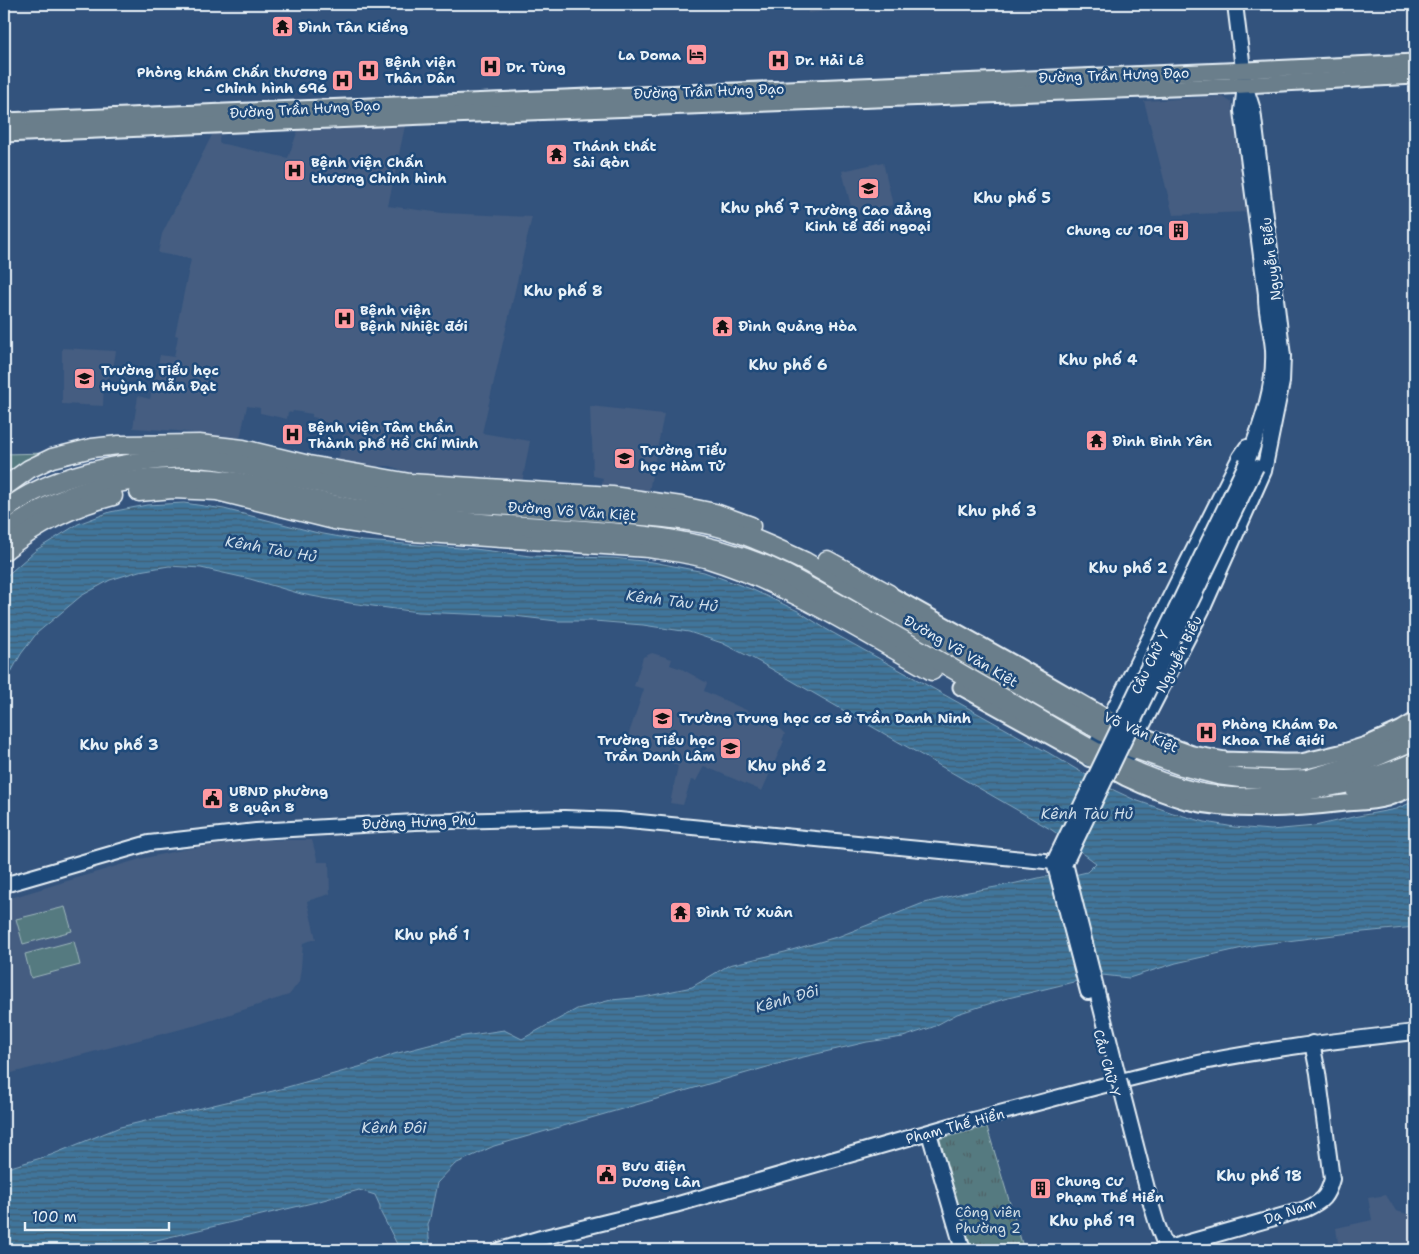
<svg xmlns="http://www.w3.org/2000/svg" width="1419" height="1254" font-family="'Shantell Sans',sans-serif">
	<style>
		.built { fill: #445d81 }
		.grass { fill: url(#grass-tufts); stroke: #9eb6bc }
		.garden { fill: #557a80; stroke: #9eb6bc }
		.water { fill: url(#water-rules); stroke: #83a7c0 }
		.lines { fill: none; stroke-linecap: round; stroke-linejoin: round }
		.secondary-casing { stroke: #e8f1f8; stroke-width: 18 }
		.primary-casing { stroke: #e8f1f8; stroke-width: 19 }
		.highway-casing { stroke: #e8f1f8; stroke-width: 21 }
		.secondary { stroke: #1f4a7a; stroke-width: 14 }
		.primary { stroke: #6b7e8b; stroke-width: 15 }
		.highway { stroke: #6b7e8b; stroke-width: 18 }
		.secondary-bridge-casing { stroke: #e8f1f8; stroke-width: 18; stroke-linecap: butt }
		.secondary-bridge { stroke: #1f4a7a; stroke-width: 14 }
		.labels { text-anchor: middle; stroke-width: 5; stroke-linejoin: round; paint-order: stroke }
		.poi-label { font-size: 14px; font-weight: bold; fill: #e8f1f8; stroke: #1f4a7a; text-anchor: start }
		.street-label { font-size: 14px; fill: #e8f1f8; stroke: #1f4a7a }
		.park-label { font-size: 14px; fill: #d2dfe6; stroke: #1f4a7a }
		.neighbourhood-label { font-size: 15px; font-weight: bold; fill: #e8f1f8; stroke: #1f4a7a }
		.water-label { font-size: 15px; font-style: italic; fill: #cfdeea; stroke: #1f4a7a }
	</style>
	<defs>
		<pattern id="grass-tufts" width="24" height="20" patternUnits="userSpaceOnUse" patternTransform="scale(1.25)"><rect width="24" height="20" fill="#557a80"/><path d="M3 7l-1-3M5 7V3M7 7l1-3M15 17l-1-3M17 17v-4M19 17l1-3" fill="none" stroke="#4e6165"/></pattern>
		<pattern id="water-rules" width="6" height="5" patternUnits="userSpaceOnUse" patternTransform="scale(1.25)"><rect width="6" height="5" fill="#3f759b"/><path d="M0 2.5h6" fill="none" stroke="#425e72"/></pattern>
	</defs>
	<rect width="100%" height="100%" fill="#33537d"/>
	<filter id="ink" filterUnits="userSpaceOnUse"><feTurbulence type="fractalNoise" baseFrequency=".02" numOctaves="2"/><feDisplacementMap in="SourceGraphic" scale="10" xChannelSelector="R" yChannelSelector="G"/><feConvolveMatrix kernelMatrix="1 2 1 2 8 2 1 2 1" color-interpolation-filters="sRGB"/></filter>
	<g filter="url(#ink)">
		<g class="built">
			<polygon points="807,4 842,4 843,10 808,13"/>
			<polygon points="1222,96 1232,103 1246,212 1173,215 1144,101"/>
			<polygon points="405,126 388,206 443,213 532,217 482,433 530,441 522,483 407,475 401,470 390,466 379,466 372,469 338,461 344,430 316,425 317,418 312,417 312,414 293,411 292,413 288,412 287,419 260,413 260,408 247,406 240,439 177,431 133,428 138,396 150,399 160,355 174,357 178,336 175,335 191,259 158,253 162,234 213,133 220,133 219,143 288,158 298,130"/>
			<polygon points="883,162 893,205 853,214 842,171"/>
			<polygon points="62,348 116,351 112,375 104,381 103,406 62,404"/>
			<polygon points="590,406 664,414 649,491 602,486 603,478 593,476 592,440 591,435"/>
			<polygon points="652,653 672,659 670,665 682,669 707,683 704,691 766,719 766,721 778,727 785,734 782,740 784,741 762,791 704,766 696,781 691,780 683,805 670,803 678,766 625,745 644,689 634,686 643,657"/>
			<polygon points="252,840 312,840 318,862 329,862 330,894 307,901 316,939 303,943 301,968 299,982 289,995 197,1025 4,1075 4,900 140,859 186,849"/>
			<polygon points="1386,1195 1396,1211 1415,1216 1415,1250 1339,1250 1336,1228 1372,1220 1368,1198"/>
		</g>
		<g class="grass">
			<polygon points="48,453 4,481 4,454"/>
			<polygon points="987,1127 1024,1250 969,1250 938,1139"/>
		</g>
		<g class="garden">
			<polygon points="65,907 72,931 23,944 16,919"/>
			<polygon points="74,941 80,965 31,978 25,954"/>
		</g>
		<polygon class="water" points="184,503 224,509 318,533 363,541 475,549 530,556 612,558 653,562 704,572 751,589 798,611 826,629 1049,753 1103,785 1135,800 1173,813 1205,822 1234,827 1271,830 1315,826 1353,817 1396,809 1415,801 1415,927 1342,934 1256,945 1176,963 1129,978 1102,975 1004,999 957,1014 933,1027 903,1037 867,1042 795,1059 494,1146 455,1164 437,1183 431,1212 430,1219 428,1224 430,1250 400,1250 380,1211 380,1206 375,1195 359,1190 316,1202 144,1243 121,1250 4,1250 4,1169 51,1155 120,1127 273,1091 366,1065 394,1054 464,1036 504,1030 522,1039 577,1009 611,1000 644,997 692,987 729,965 785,952 840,936 921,904 963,893 1012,884 1043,877 1074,875 1087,872 1096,863 1052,830 754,659 722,643 689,632 643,625 594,621 557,621 514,616 418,612 350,603 301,594 250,579 201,568 169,566 139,571 110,580 81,596 37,633 21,654 4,685 4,578 36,550 78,524 110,512 147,505"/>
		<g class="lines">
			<defs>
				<g id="secondary">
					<path d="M1235 4 1245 85 1242 111 1266 294C1265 313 1272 331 1273 350 1275 389 1260 427 1247 462"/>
					<polyline points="1089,759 1240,457 1247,447"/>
					<polyline points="1120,774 1138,734 1203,608 1264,471 1282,382 1283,356 1253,110 1245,85"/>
					<polyline points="1054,862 1088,992"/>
					<polyline points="4,885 149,843 256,831 415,822 564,818 619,820 1065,863 1119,1080"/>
					<polyline points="929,1133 963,1250"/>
					<polyline points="1151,1204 1157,1224 1167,1250"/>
					<path d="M500 1250 541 1238 675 1205 957 1124C1030 1106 1102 1084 1175 1068 1254 1050 1335 1041 1415 1032"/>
					<path d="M1161 1250 1306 1209C1323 1201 1327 1197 1332 1179L1318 1073 1312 1043"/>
				</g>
				<g id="primary">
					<polyline points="4,121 1225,71 1415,62"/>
					<polyline points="4,134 450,115 1226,86 1415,76"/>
					<polyline points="889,594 1016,665 1109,719 1138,734 1192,754 1225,760 1283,762 1301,762 1344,752 1366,745 1402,729 1415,721"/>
					<path d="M961 687 1126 778C1145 787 1165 795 1186 801 1236 813 1294 809 1345 803 1359 802 1373 802 1387 798 1396 795 1406 791 1415 787"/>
					<polyline points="1379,793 1388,787 1415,774"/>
				</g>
				<g id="highway">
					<polyline points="4,487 29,469 52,458 92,448 119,445 199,444 243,449 309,465 410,483 612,496 681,506 715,513 751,526"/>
					<path d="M139 492 173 489 217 491 334 520 412 532 648 548C668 551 688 553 708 559 788 584 859 630 932 671"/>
					<path d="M4 511C50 474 126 461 184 458 216 457 247 466 278 474 320 483 361 493 404 499 434 503 465 504 495 505 540 508 586 511 631 515 656 517 681 519 705 524 741 531 774 547 806 562L1054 705 1132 748 1182 766 1218 775 1240 778 1282 780 1308 779 1362 763 1415 740"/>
					<path d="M4 534 9 529C24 520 38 510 54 503 89 487 128 479 166 478 190 477 214 478 238 482 252 485 267 489 281 492 312 500 343 507 375 512 430 520 486 524 542 527 626 533 706 536 783 573 860 614 935 659 1010 702 1070 737 1129 777 1197 792 1243 803 1283 795 1329 787 1351 783 1373 778 1394 770 1401 767 1409 765 1415 761"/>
					<path d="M4 551C36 525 73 506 113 496"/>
					<polyline points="827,560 889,594"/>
					<polyline points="1356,792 1388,787"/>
				</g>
			</defs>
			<use href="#secondary" class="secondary-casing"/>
			<use href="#primary" class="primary-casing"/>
			<use href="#highway" class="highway-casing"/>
			<use href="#secondary" class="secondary"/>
			<use href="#primary" class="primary"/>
			<use href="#highway" class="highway"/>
			<defs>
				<g id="secondary-bridge">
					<polyline points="1054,862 1247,462"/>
					<polyline points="1065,863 1256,467"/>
					<polyline points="1119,1080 1151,1204"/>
				</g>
			</defs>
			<use href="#secondary-bridge" class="secondary-bridge-casing"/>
			<use href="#secondary-bridge" class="secondary-bridge"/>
		</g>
	</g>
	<defs>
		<symbol id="temple-square" viewBox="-11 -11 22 22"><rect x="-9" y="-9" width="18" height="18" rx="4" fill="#ff9aa2" stroke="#1f4a7a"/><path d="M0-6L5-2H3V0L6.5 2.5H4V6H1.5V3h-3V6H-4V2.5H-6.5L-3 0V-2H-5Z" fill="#111"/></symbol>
		<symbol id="hotel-square" viewBox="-11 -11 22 22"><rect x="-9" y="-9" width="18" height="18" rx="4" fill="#ff9aa2" stroke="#1f4a7a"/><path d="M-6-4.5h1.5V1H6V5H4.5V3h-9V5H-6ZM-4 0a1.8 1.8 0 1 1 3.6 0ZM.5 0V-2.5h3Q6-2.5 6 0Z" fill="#111"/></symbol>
		<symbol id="hospital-square" viewBox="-11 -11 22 22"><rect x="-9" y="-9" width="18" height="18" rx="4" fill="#ff9aa2" stroke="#1f4a7a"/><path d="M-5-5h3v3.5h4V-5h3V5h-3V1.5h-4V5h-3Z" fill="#111"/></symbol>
		<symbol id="university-square" viewBox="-11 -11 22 22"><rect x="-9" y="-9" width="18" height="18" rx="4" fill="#ff9aa2" stroke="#1f4a7a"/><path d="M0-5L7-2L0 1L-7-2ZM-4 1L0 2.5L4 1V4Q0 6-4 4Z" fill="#111"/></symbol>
		<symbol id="building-square" viewBox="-11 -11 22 22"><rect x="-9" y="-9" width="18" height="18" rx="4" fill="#ff9aa2" stroke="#1f4a7a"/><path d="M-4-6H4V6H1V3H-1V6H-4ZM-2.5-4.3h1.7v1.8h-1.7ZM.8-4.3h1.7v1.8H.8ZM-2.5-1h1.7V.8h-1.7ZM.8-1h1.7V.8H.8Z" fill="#111"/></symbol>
		<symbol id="school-square" viewBox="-11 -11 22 22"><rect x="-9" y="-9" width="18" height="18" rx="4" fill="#ff9aa2" stroke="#1f4a7a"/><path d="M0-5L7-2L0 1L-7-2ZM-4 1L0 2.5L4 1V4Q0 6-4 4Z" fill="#111"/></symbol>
		<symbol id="civic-square" viewBox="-11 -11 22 22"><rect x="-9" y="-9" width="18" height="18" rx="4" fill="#ff9aa2" stroke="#1f4a7a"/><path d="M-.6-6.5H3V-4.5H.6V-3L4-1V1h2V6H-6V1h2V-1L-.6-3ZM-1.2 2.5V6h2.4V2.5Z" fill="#111"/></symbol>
	</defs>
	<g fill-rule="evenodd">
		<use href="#temple-square" x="270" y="14" width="25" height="25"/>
		<use href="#hotel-square" x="684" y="42" width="25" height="25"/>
		<use href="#hospital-square" x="766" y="48" width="25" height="25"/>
		<use href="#hospital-square" x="478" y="54" width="25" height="25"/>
		<use href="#hospital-square" x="356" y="58" width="25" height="25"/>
		<use href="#hospital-square" x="330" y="68" width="25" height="25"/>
		<use href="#temple-square" x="544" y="142" width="25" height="25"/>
		<use href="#hospital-square" x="282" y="158" width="25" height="25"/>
		<use href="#university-square" x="856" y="176" width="25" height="25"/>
		<use href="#building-square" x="1166" y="218" width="25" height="25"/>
		<use href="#hospital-square" x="332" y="306" width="25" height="25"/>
		<use href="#temple-square" x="710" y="314" width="25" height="25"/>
		<use href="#school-square" x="72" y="366" width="25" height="25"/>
		<use href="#hospital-square" x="280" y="422" width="25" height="25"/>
		<use href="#temple-square" x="1084" y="428" width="25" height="25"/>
		<use href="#school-square" x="612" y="446" width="25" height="25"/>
		<use href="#school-square" x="650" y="706" width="25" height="25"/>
		<use href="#hospital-square" x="1194" y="720" width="25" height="25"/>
		<use href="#school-square" x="718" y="736" width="25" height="25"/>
		<use href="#civic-square" x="200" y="786" width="25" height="25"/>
		<use href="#temple-square" x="668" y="900" width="25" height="25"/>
		<use href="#civic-square" x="594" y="1162" width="25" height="25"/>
		<use href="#building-square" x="1028" y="1176" width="25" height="25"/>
	</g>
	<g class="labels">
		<g class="poi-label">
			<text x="298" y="32">Đình Tân Kiểng</text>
			<text x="681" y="60" text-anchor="end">La Doma</text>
			<text x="795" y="65">Dr. Hải Lê</text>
			<text x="385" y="67">Bệnh viện<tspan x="385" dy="16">Thân Dân</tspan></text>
			<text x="506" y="72">Dr. Tùng</text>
			<text x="327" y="77" text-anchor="end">Phòng khám Chấn thương<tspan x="327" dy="16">- Chỉnh hình 696</tspan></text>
			<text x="573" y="151">Thánh thất<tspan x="573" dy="16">Sài Gòn</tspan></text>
			<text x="311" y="167">Bệnh viện Chấn<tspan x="311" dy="16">thương Chỉnh hình</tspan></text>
			<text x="868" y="215" text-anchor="middle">Trường Cao đẳng<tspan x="868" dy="16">Kinh tế đối ngoại</tspan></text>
			<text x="1163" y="235" text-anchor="end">Chung cư 109</text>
			<text x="360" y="315">Bệnh viện<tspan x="360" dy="16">Bệnh Nhiệt đới</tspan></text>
			<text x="738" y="331">Đình Quảng Hòa</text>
			<text x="101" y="375">Trường Tiểu học<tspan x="101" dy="16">Huỳnh Mẫn Đạt</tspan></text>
			<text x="308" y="432">Bệnh viện Tâm thần<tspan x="308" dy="16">Thành phố Hồ Chí Minh</tspan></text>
			<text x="1112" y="446">Đình Bình Yên</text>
			<text x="640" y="455">Trường Tiểu<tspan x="640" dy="16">học Hàm Tử</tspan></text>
			<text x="679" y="723">Trường Trung học cơ sở Trần Danh Ninh</text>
			<text x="1222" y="729">Phòng Khám Đa<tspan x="1222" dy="16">Khoa Thế Giới</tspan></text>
			<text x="715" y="745" text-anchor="end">Trường Tiểu học<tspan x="715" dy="16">Trần Danh Lâm</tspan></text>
			<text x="229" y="796">UBND phường<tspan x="229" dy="16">8 quận 8</tspan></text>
			<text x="696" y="917">Đình Tứ Xuân</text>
			<text x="622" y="1171">Bưu điện<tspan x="622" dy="16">Dương Lân</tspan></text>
			<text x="1056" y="1186">Chung Cư<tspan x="1056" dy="16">Phạm Thế Hiển</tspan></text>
		</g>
		<g class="street-label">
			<text transform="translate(1114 75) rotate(-2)" y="5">Đường Trần Hưng Đạo</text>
			<text transform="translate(709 91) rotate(-2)" y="5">Đường Trần Hưng Đạo</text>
			<text transform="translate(305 109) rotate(-3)" y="5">Đường Trần Hưng Đạo</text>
			<text transform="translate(1271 259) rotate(-97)" y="5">Nguyễn Biểu</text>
			<text transform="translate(572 511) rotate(4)" y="5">Đường Võ Văn Kiệt</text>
			<text transform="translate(961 651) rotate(30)" y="5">Đường Võ Văn Kiệt</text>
			<text transform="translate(1179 654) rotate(-63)" y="5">Nguyễn Biểu</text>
			<text transform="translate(1150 662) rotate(-64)" y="5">Cầu Chữ Y</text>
			<text transform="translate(1141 732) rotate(24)" y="5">Võ Văn Kiệt</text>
			<text transform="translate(419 822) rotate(-2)" y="5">Đường Hưng Phú</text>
			<text transform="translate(1107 1063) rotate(75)" y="5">Cầu Chữ Y</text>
			<text transform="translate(955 1126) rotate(-15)" y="5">Phạm Thế Hiển</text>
			<text transform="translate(1290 1211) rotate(-19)" y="5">Dạ Nam</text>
		</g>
		<g class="park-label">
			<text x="988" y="1217">Công viên<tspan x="988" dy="16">Phường 2</tspan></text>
		</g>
		<g class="neighbourhood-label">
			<text x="1012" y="203">Khu phố 5</text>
			<text x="760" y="213">Khu phố 7</text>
			<text x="563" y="296">Khu phố 8</text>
			<text x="1098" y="365">Khu phố 4</text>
			<text x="788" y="370">Khu phố 6</text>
			<text x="997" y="516">Khu phố 3</text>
			<text x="1128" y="573">Khu phố 2</text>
			<text x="119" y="750">Khu phố 3</text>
			<text x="787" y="771">Khu phố 2</text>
			<text x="432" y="940">Khu phố 1</text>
			<text x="1259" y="1181">Khu phố 18</text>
			<text x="1092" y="1226">Khu phố 19</text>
		</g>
		<g class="water-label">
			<text transform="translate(271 549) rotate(10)" y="5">Kênh Tàu Hủ</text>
			<text transform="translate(672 601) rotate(7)" y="5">Kênh Tàu Hủ</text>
			<text x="1087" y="819">Kênh Tàu Hủ</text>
			<text transform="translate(787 999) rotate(-16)" y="5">Kênh Đôi</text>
			<text x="394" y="1133">Kênh Đôi</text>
		</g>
	</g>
	<rect width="1419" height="1254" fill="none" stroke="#1f4a7a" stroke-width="20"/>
	<rect x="10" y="10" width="1399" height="1234" fill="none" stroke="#e8f1f8" stroke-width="2" filter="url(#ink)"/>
	<path d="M25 1222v8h144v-8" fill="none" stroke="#e8f1f8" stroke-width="2.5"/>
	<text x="32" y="1222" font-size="15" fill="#e8f1f8" stroke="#1f4a7a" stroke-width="4" paint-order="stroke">100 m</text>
</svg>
